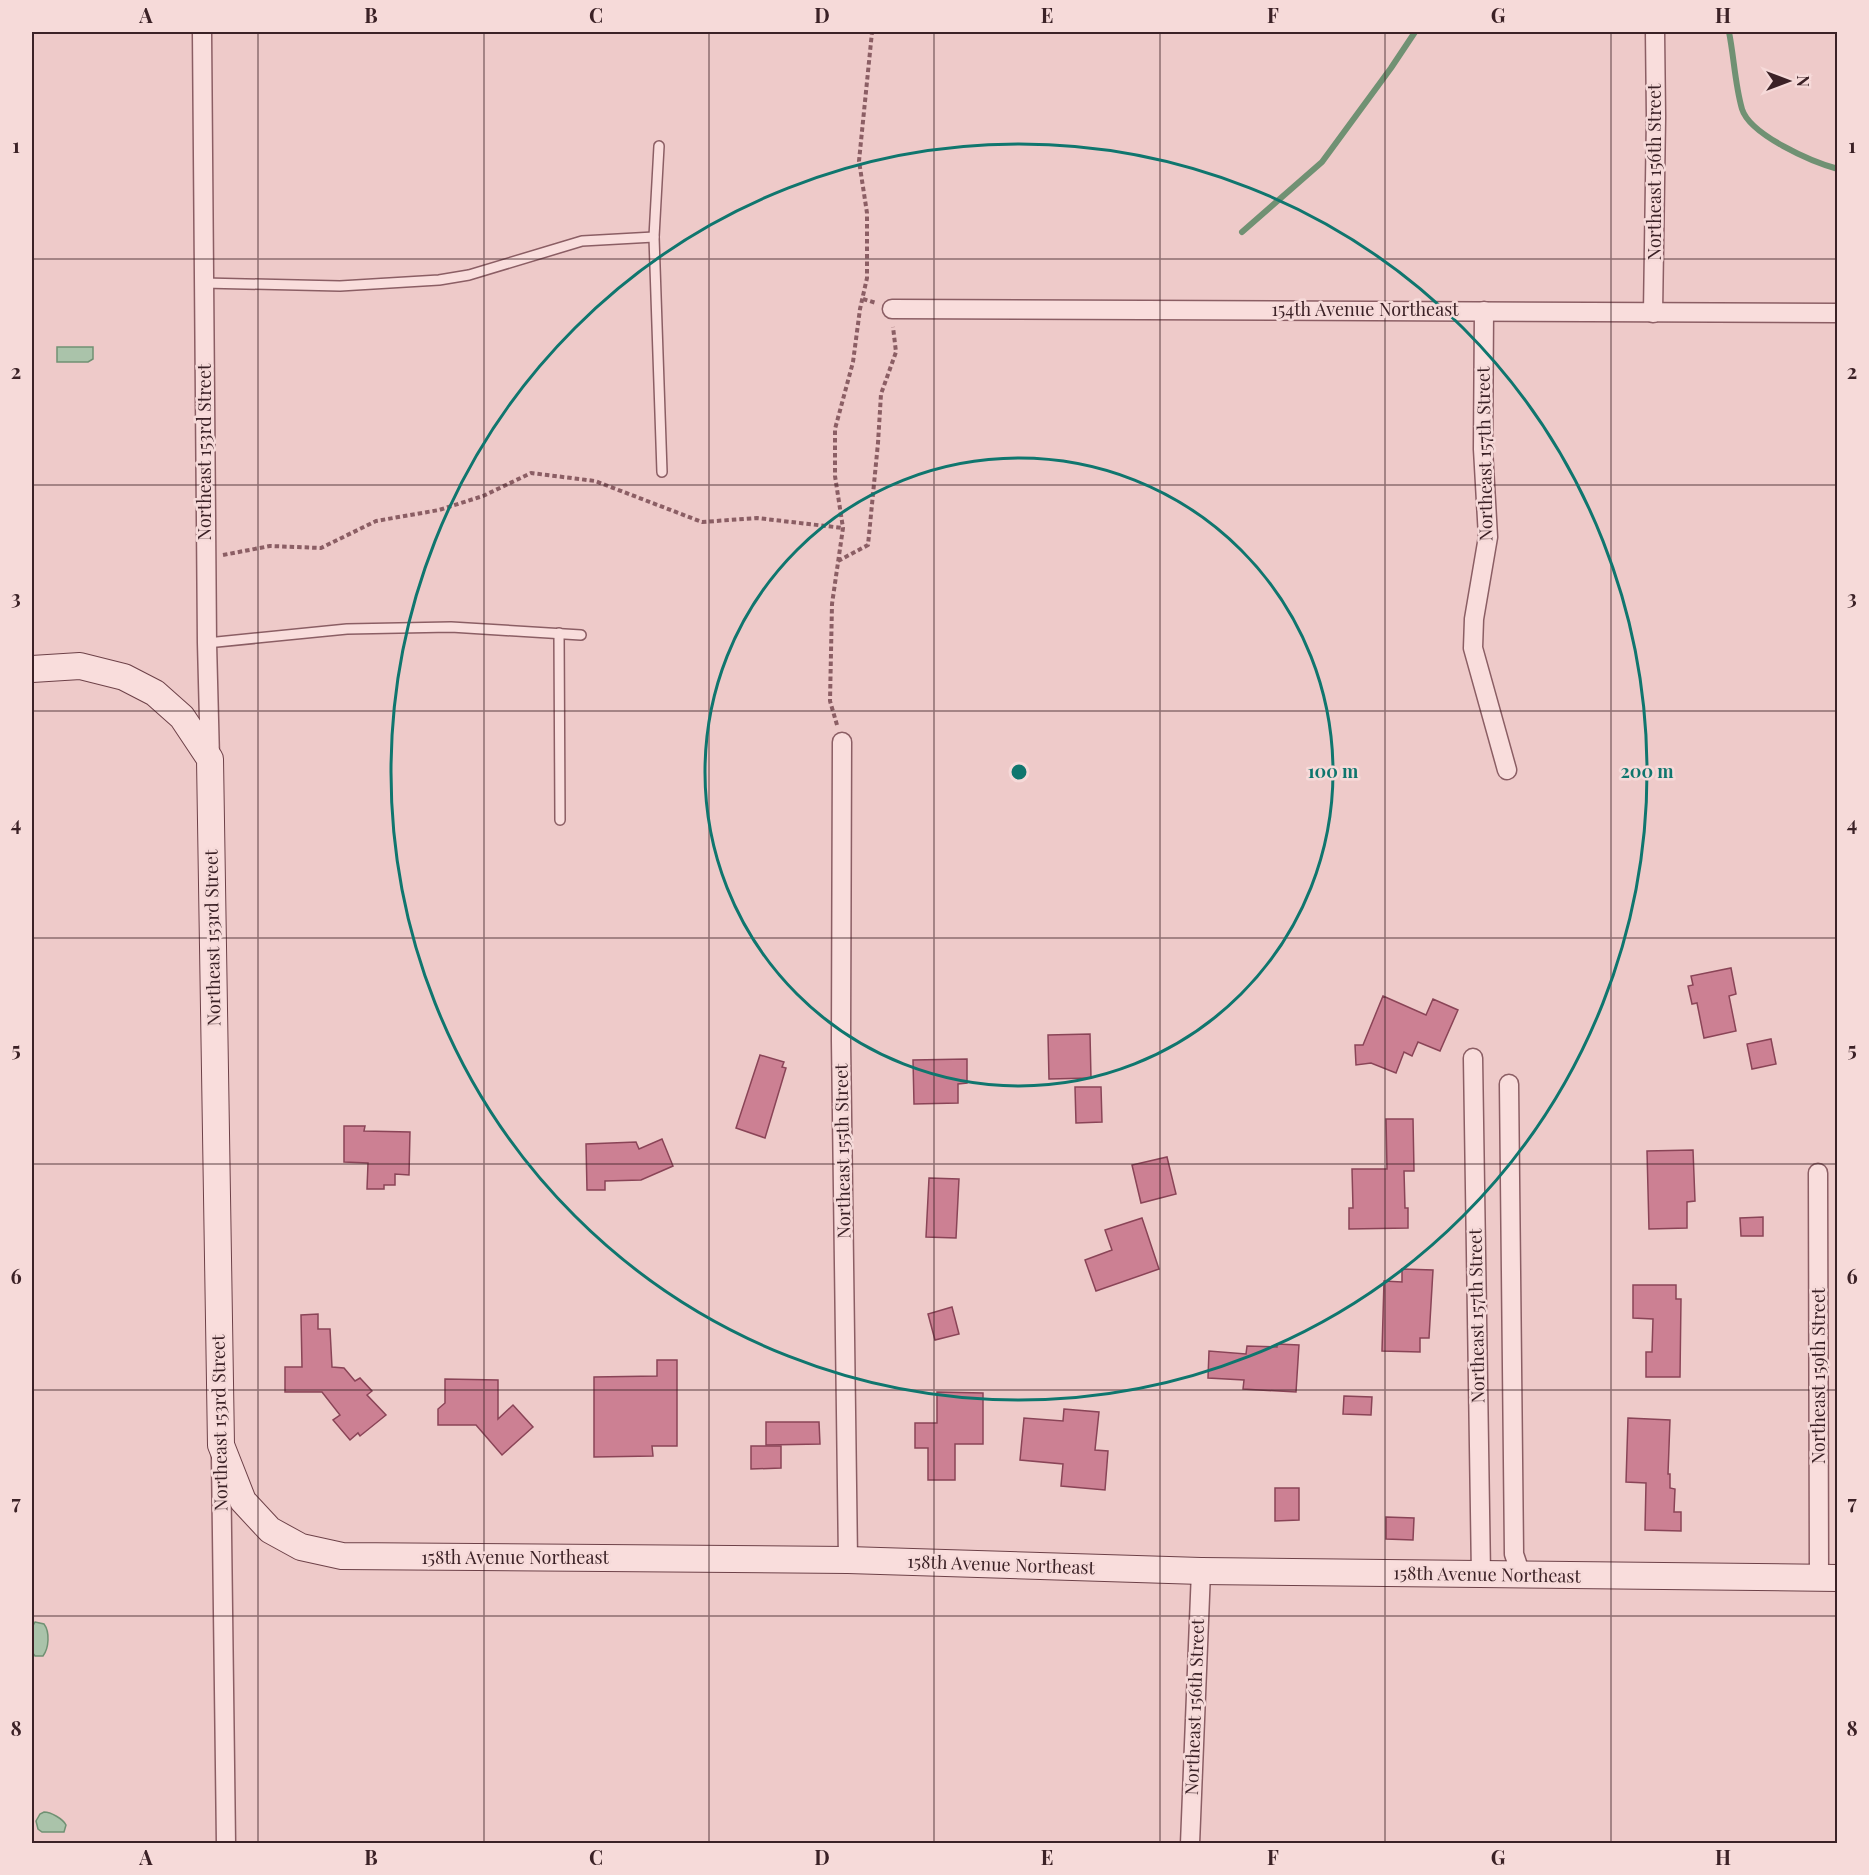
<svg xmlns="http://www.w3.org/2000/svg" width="1869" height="1875" font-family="'Playfair Display',serif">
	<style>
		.water { fill: #aac3aa; stroke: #709173; stroke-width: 1.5 }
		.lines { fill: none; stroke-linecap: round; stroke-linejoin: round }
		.stream { stroke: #709173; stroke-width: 6 }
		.building { fill: #cc8093; stroke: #8a4457; stroke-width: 1.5 }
		.lane-casing { stroke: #8b5e64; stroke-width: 12 }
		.street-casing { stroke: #8b5e64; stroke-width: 21 }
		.secondary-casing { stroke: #6d4148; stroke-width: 28 }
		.path { stroke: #8b5e64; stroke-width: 4; stroke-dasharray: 4.5 3; stroke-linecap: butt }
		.lane { stroke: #f9dddc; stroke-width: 9 }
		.street { stroke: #f9dddc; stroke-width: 18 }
		.secondary { stroke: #f9dddc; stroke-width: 26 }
		.grid { fill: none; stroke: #3b2126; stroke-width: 1.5; stroke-opacity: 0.55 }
		.ring { fill: none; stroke: #0f766e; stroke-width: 3 }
		.labels { text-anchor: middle; stroke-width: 5; stroke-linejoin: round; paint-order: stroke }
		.street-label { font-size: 18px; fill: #3b2126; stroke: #f6dad9 }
		.centre { fill: #0f766e; stroke: #f6dad9; stroke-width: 3 }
		.ring-label { font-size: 18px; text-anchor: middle; font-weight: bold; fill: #0f766e; stroke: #f6dad9; stroke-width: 5; stroke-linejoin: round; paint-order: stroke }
		.neatline { fill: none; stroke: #3b2126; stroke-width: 2 }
		.grid-label { font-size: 20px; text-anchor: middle; font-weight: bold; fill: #3b2126 }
	</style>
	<rect width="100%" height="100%" fill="#eecac9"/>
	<g class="water">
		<polygon points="57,347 93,347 93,359 88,362 57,362"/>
		<path d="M35 1622 44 1624C50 1632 49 1648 43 1656H35L32 1652V1627Z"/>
		<path d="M44 1812C51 1812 63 1819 66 1825L64 1832H42L38 1829 36 1821 40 1814Z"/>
	</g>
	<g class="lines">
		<g class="stream">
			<path d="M1729 32C1734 57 1735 85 1742 109 1750 135 1812 162 1838 169"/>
			<polyline points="1242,232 1322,162 1391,68 1415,32"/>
		</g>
	</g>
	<g class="building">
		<polygon points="1731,968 1736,994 1729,996 1736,1031 1704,1038 1697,1003 1692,1004 1688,986 1693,985 1691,976"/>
		<polygon points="1383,996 1426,1015 1433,999 1458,1010 1440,1051 1418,1042 1412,1056 1404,1052 1396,1073 1371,1063 1356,1065 1355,1045 1363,1045"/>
		<polygon points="1090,1034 1091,1078 1049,1079 1048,1035"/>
		<polygon points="1771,1039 1776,1064 1752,1069 1747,1044"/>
		<polygon points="760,1055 784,1062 782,1067 786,1068 765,1138 736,1128"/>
		<polygon points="967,1059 967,1083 958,1084 958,1103 914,1104 913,1060"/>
		<polygon points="1075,1087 1101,1087 1102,1122 1076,1123"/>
		<polygon points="1386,1119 1413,1119 1414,1171 1404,1171 1405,1208 1408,1208 1408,1228 1349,1229 1349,1208 1353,1208 1352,1169 1387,1169"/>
		<polygon points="344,1126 365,1126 364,1131 410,1132 409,1175 395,1174 395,1185 384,1185 384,1189 367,1189 368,1163 344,1162"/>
		<polygon points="662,1139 673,1166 641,1180 605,1181 605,1190 587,1190 586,1144 636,1142 639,1149"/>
		<polygon points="1693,1150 1695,1201 1687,1202 1687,1228 1649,1229 1647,1151"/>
		<polygon points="1167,1157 1176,1194 1141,1203 1132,1165"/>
		<polygon points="929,1178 959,1179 956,1238 926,1237"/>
		<polygon points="1763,1217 1763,1236 1741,1236 1740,1218"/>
		<polygon points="1142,1218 1159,1269 1096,1291 1085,1260 1112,1250 1105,1230"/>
		<polygon points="1402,1269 1433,1270 1429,1338 1420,1338 1420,1352 1382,1351 1384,1281 1402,1282"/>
		<polygon points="1633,1285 1676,1285 1676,1299 1681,1299 1680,1377 1646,1377 1646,1352 1652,1352 1653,1319 1633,1318"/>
		<polygon points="952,1307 959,1334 935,1340 928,1314"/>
		<polygon points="318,1314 318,1329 330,1329 332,1367 344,1368 355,1381 360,1378 372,1391 367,1395 386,1415 360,1436 358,1433 350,1440 333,1420 340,1415 322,1392 285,1392 285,1367 302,1367 301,1315"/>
		<polygon points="1277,1344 1299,1345 1296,1392 1243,1389 1244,1380 1208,1378 1209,1351 1246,1354 1247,1346 1277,1347"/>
		<polygon points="657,1360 677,1360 677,1446 652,1446 653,1456 594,1457 594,1377 657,1376"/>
		<polygon points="445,1379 498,1380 498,1419 513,1405 533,1427 502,1455 476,1425 438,1425 438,1409 445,1403"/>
		<polygon points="937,1392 983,1393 983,1444 955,1444 955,1480 928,1480 928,1448 915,1448 915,1423 937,1423"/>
		<polygon points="1344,1396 1372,1397 1371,1415 1343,1414"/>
		<polygon points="1064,1409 1099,1412 1095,1450 1108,1451 1105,1490 1061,1486 1063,1464 1020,1460 1024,1418 1063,1421"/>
		<polygon points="1628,1418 1670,1420 1668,1474 1670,1474 1670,1488 1675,1489 1674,1512 1681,1512 1681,1531 1645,1530 1646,1483 1626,1482"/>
		<polygon points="766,1422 819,1422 820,1444 766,1445"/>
		<polygon points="751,1446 781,1446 781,1468 751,1469"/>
		<polygon points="1275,1488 1299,1488 1299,1520 1275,1521"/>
		<polygon points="1386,1517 1414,1518 1413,1540 1386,1539"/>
	</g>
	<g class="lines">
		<defs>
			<g id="lane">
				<polyline points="659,146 654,237 662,472"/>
				<polyline points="204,283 340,286 439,280 469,275 582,241 654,237"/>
				<polyline points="559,633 560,820"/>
				<polyline points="207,643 347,629 451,627 581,635"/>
			</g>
			<g id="street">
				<polyline points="202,32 207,643 210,759"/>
				<polyline points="892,309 1838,313"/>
				<polyline points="1484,311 1483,449 1488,537 1474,619 1473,648 1507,770"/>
				<polyline points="1653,313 1656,117 1655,32"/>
				<polyline points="842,742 841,1041 848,1560"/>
				<polyline points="1473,1058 1481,1575"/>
				<polyline points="1509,1084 1514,1554 1521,1575"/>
				<polyline points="1818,1173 1819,1578"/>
				<polyline points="221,1456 226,1844"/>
				<polyline points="1190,1844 1201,1571"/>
			</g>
			<polyline id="secondary" points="32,669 80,666 124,677 155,693 182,717 210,759 221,1445 243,1501 270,1530 301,1547 342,1556 848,1560 1201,1571 1838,1578"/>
		</defs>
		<use href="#lane" class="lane-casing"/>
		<use href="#street" class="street-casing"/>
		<use href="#secondary" class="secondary-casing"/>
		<g class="path">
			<polyline points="863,299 876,303"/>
			<polyline points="223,555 270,546 321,548 376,521 439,510 483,496 531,473 595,481 702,522 757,518 843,528"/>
			<polyline points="838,561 868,545 878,443 881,394 896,352 893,327"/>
			<polyline points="837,725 830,701 832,604 843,528 835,476 835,429 853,362 860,309 867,278 867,213 859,161 872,32"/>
		</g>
		<use href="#lane" class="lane"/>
		<use href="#street" class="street"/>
		<use href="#secondary" class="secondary"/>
	</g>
	<path class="grid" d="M258 32V1844M484 32V1844M709 32V1844M934 32V1844M1160 32V1844M1385 32V1844M1611 32V1844M32 259H1838M32 485H1838M32 711H1838M32 938H1838M32 1164H1838M32 1390H1838M32 1616H1838"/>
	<g class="ring">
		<circle cx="1019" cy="772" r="314"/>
		<circle cx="1019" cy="772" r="628"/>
	</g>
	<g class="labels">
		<g class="street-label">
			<text transform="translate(1655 172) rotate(-90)" y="6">Northeast 156th Street</text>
			<text x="1365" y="316">154th Avenue Northeast</text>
			<text transform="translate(205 452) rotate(-90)" y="6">Northeast 153rd Street</text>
			<text transform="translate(1485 454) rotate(-91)" y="6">Northeast 157th Street</text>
			<text transform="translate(213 938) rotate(-91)" y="6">Northeast 153rd Street</text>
			<text transform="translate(843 1151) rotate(-91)" y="6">Northeast 155th Street</text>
			<text transform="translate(1477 1316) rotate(-91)" y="6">Northeast 157th Street</text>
			<text transform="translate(1819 1376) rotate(-90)" y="6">Northeast 159th Street</text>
			<text transform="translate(220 1423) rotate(-91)" y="6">Northeast 153rd Street</text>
			<text x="515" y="1564">158th Avenue Northeast</text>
			<text transform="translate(1001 1565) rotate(2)" y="6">158th Avenue Northeast</text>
			<text transform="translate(1487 1575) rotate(1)" y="6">158th Avenue Northeast</text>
			<text transform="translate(1195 1707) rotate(-88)" y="6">Northeast 156th Street</text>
		</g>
	</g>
	<circle cx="1019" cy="772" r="9" class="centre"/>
	<g class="ring-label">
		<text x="1333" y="778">100 m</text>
		<text x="1647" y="778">200 m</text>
	</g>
	<rect width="1869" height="1875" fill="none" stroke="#f6dad9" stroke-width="66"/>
	<g transform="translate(1788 81) rotate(90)" stroke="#f6dad9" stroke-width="4.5" paint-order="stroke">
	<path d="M0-4.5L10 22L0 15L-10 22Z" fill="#3b2126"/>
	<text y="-9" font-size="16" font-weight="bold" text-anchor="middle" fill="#3b2126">N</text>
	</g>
	<rect x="33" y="33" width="1803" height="1809" class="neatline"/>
	<g class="grid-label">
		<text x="146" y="23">A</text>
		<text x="371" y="23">B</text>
		<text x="596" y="23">C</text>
		<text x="822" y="23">D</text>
		<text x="1047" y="23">E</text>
		<text x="1273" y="23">F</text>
		<text x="1498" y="23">G</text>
		<text x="1723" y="23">H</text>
		<text x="16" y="153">1</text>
		<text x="1852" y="153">1</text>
		<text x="16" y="379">2</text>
		<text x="1852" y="379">2</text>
		<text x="16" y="605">3</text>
		<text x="1852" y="605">3</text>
		<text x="16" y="831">4</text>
		<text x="1852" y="831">4</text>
		<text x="16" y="1057">5</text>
		<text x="1852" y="1057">5</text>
		<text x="16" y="1284">6</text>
		<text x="1852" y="1284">6</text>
		<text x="16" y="1510">7</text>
		<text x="1852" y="1510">7</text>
		<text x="16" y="1736">8</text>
		<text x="1852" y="1736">8</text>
		<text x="146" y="1865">A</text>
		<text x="371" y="1865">B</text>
		<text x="596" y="1865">C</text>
		<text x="822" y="1865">D</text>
		<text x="1047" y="1865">E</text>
		<text x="1273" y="1865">F</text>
		<text x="1498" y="1865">G</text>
		<text x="1723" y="1865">H</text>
	</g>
</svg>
